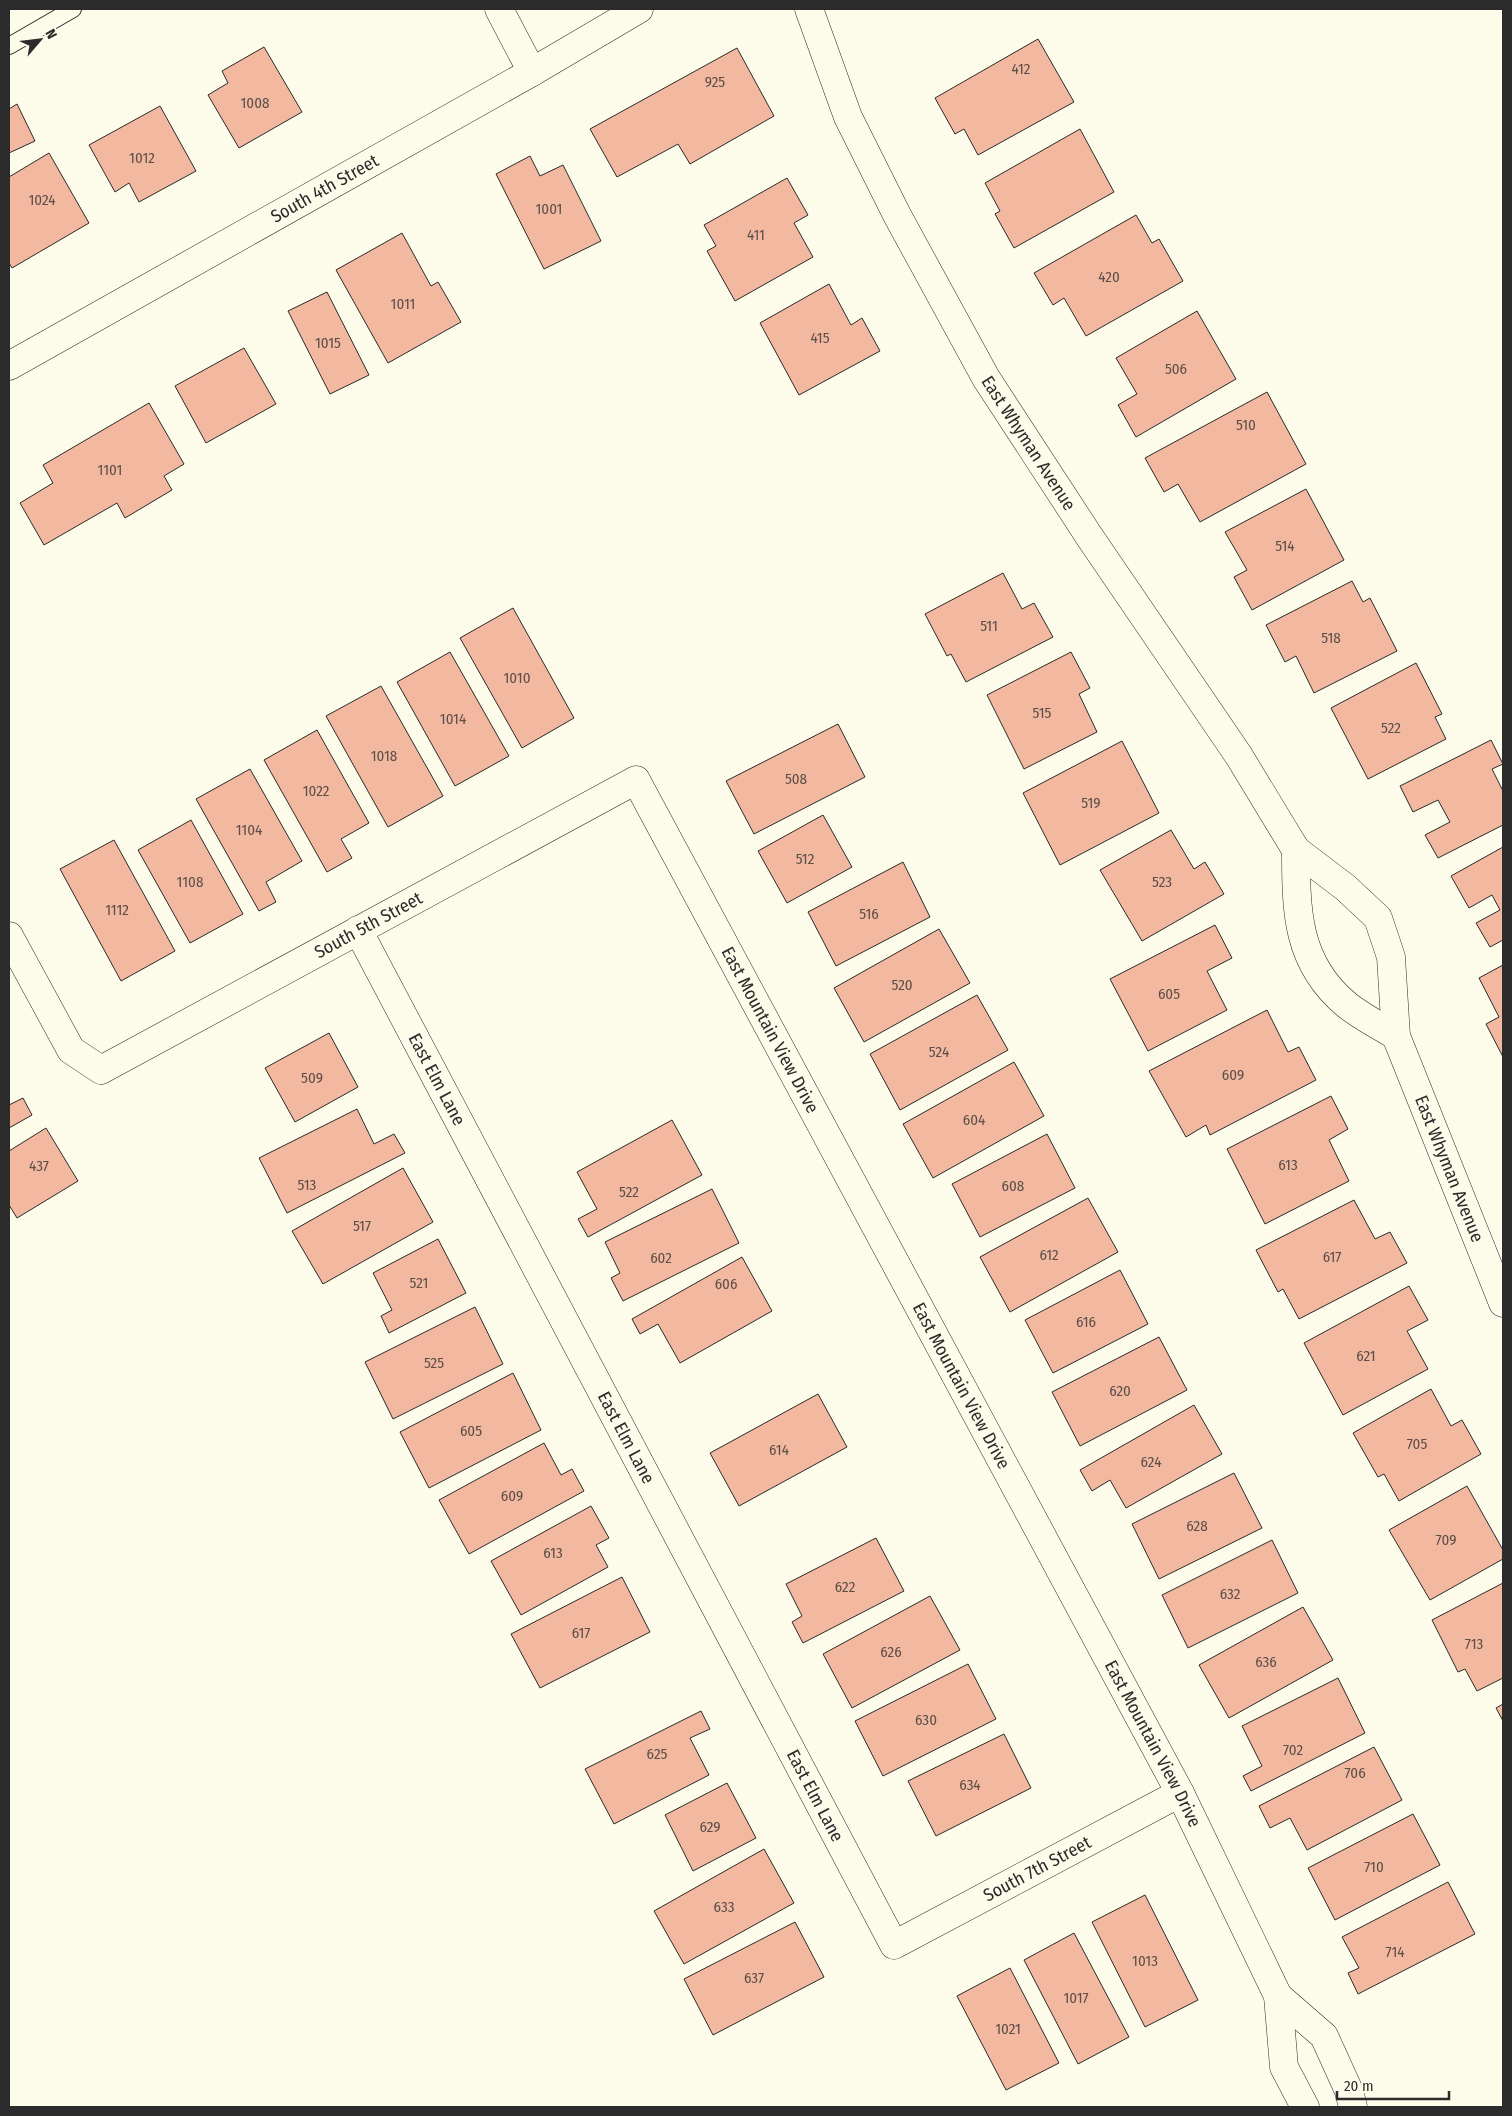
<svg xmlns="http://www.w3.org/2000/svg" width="1512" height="2116" font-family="'Fira Sans Condensed',sans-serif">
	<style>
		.building { fill: #f2b8a0; stroke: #2b2b2b }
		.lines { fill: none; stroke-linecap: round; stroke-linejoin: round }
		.service-casing { stroke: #2b2b2b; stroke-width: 18 }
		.minor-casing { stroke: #2b2b2b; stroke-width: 29 }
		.service { stroke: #fdfbea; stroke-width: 16 }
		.minor { stroke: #fdfbea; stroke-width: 28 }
		.labels { text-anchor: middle; stroke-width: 4; stroke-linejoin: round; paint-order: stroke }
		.number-label { font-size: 15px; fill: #5d4e48 }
		.street-label { font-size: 18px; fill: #2b2b2b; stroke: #fdfbea }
	</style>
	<rect width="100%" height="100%" fill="#fdfbea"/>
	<g class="building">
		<polygon points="1038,39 1074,102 978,155 964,129 955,134 935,98"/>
		<polygon points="264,47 302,112 239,148 208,95 228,83 222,71"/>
		<polygon points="737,48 774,116 690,164 678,144 617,177 590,129"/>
		<polygon points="17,104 35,141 9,153 9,109"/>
		<polygon points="160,106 196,171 139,202 129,183 115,192 89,145"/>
		<polygon points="1080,129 1114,192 1014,248 995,214 1000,211 985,183"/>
		<polygon points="49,153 89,223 12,268 9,263 9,177"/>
		<polygon points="530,156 540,176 563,165 601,241 544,269 496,174"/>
		<polygon points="787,178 808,215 794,223 813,257 735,301 707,251 716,246 704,225"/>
		<polygon points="1136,215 1152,243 1159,239 1183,281 1086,336 1064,298 1053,305 1034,273"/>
		<polygon points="402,233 431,286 438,282 461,322 388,363 336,270"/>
		<polygon points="829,284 851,325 862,318 880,351 799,395 760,323"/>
		<polygon points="327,292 369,375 330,394 288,311"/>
		<polygon points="1197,311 1236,379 1136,437 1118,405 1137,394 1116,358"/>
		<polygon points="244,348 276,404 206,443 175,386"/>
		<polygon points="1267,392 1306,464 1200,522 1178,484 1164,492 1145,458"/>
		<polygon points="149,403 184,464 164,476 172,490 125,518 117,503 44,545 20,503 53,483 43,465"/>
		<polygon points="1306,489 1344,560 1252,610 1234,577 1247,570 1225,532"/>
		<polygon points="1003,573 1022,609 1034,603 1053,637 966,682 951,654 947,656 925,614"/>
		<polygon points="1352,581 1363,602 1370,598 1397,651 1314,693 1296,656 1285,662 1266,625"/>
		<polygon points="513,608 574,718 522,748 460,638"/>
		<polygon points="450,652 509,756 455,786 397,682"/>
		<polygon points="1071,652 1090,688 1079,694 1097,732 1024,769 987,695"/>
		<polygon points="1416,663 1442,714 1435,717 1446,739 1368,779 1331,708"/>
		<polygon points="381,686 443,796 388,827 326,716"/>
		<polygon points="838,724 865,777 754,834 726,781"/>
		<polygon points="317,730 369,823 341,839 352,858 327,872 264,760"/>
		<polygon points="1491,740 1503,764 1492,769 1503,791 1503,825 1438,858 1425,835 1450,822 1438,800 1413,812 1400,786"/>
		<polygon points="1122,741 1159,813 1060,865 1023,793"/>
		<polygon points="250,769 302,861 266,882 276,902 259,911 196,799"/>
		<polygon points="823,815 852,867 787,903 758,851"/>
		<polygon points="191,820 243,914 190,943 138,850"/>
		<polygon points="1171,830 1194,869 1205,862 1224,894 1142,941 1100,870"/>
		<polygon points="114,840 175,951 121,981 60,869"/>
		<polygon points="1503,847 1503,940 1490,947 1476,923 1500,910 1492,895 1469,908 1451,876"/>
		<polygon points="903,862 930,917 836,966 808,912"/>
		<polygon points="1215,925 1232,958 1207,971 1227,1010 1148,1051 1110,979"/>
		<polygon points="939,929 970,983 864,1042 834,988"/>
		<polygon points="1503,965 1503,1057 1486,1024 1499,1017 1479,978"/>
		<polygon points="977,995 1008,1050 900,1110 870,1054"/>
		<polygon points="1267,1010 1288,1052 1299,1047 1316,1080 1210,1135 1206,1125 1186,1137 1149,1071"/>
		<polygon points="329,1033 358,1087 295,1122 265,1068"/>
		<polygon points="1014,1062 1044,1116 933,1178 903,1124"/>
		<polygon points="1331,1096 1348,1129 1329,1140 1349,1181 1265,1224 1227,1149"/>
		<polygon points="23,1098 32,1115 9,1128 9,1105"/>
		<polygon points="357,1109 374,1144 394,1134 405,1153 287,1213 259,1158"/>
		<polygon points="672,1120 702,1175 588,1237 578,1219 597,1209 577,1172"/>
		<polygon points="46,1128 78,1181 17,1218 9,1205 9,1151"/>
		<polygon points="1047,1134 1075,1188 980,1237 952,1184"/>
		<polygon points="403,1168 433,1222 323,1284 292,1231"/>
		<polygon points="712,1189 739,1243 623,1301 611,1278 620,1273 605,1242"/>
		<polygon points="1088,1198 1118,1252 1010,1312 980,1257"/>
		<polygon points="1354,1200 1375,1239 1390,1232 1407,1263 1299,1319 1283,1289 1278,1292 1256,1250"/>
		<polygon points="438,1239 466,1293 389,1333 381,1316 392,1310 373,1273"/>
		<polygon points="742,1257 772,1311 680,1363 658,1324 640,1334 632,1319"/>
		<polygon points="1120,1270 1148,1324 1053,1373 1025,1320"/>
		<polygon points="1409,1286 1428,1320 1407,1331 1428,1369 1343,1415 1304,1343"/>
		<polygon points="475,1307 503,1364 393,1419 365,1362"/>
		<polygon points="1159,1337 1187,1390 1080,1446 1052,1392"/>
		<polygon points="513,1373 541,1430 429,1488 400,1432"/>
		<polygon points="1431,1389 1451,1426 1462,1420 1481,1454 1399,1501 1384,1474 1378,1477 1353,1433"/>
		<polygon points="818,1394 847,1447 739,1506 710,1453"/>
		<polygon points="1194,1405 1222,1454 1126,1508 1110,1480 1092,1491 1080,1470"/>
		<polygon points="544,1443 561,1475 572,1469 584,1491 469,1554 439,1500"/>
		<polygon points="1234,1473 1262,1528 1159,1579 1132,1524"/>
		<polygon points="1467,1486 1503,1550 1503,1559 1430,1600 1389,1530"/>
		<polygon points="591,1506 609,1538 596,1545 608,1567 521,1615 491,1561"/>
		<polygon points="876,1538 904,1591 803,1643 792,1622 802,1616 786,1584"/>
		<polygon points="1272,1540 1298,1593 1188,1648 1162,1595"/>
		<polygon points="622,1577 650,1632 540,1688 511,1634"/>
		<polygon points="1503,1583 1503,1678 1477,1691 1465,1669 1458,1672 1432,1620"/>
		<polygon points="930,1596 960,1650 852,1708 823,1654"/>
		<polygon points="1303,1607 1333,1660 1229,1718 1199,1665"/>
		<polygon points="968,1664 996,1719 883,1776 855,1721"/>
		<polygon points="1338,1678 1365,1733 1251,1791 1243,1776 1262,1766 1242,1726"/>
		<polygon points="1503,1704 1503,1721 1496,1708"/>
		<polygon points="701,1711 710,1729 690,1738 709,1775 614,1824 585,1769"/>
		<polygon points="1004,1734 1031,1788 936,1836 908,1781"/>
		<polygon points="1374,1747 1402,1800 1307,1850 1290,1818 1270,1828 1259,1806"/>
		<polygon points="727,1783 756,1838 693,1871 665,1815"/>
		<polygon points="1413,1814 1440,1865 1335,1920 1308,1868"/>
		<polygon points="764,1849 794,1903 684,1964 654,1911"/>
		<polygon points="1448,1882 1475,1934 1358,1994 1348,1973 1359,1968 1342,1937"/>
		<polygon points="1145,1895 1198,2000 1145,2027 1092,1922"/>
		<polygon points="795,1922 824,1977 713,2035 684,1979"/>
		<polygon points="1074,1933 1129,2037 1078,2064 1024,1960"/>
		<polygon points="1010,1968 1059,2063 1006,2090 957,1996"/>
	</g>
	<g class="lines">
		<defs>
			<polyline id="service" points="9,46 73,9"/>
			<g id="minor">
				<polyline points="499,9 532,72"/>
				<path id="s1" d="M809 9 848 117 897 215 986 378 1089 536 1239 756 1296 850 1346 888 1378 918 1391 957 1396 1036 1503 1303"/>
				<path id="s2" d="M9 366 532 72 639 9"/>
				<path d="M1296 850C1296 910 1296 963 1347 1005 1362 1017 1380 1026 1396 1036"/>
				<path id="s3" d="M358 930 894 1945 1180 1793"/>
				<path id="s4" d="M9 936 71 1050 101 1070 636 780 1180 1793 1278 1996 1284 2067 1305 2107"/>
				<polyline points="1278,1996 1324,2036 1349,2091 1353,2107"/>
			</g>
		</defs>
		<use href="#service" class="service-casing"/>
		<use href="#minor" class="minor-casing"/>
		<use href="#service" class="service"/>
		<use href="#minor" class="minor"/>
	</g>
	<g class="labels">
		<g class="number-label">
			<text x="1021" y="74">412</text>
			<text x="715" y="87">925</text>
			<text x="255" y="108">1008</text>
			<text x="142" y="163">1012</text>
			<text x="42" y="205">1024</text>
			<text x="549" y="214">1001</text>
			<text x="756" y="240">411</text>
			<text x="1109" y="282">420</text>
			<text x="403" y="309">1011</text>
			<text x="820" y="343">415</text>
			<text x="328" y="348">1015</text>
			<text x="1176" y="374">506</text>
			<text x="1246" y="430">510</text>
			<text x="110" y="475">1101</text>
			<text x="1285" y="551">514</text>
			<text x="989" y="631">511</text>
			<text x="1331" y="643">518</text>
			<text x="517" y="683">1010</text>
			<text x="1042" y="718">515</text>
			<text x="453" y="724">1014</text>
			<text x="1391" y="733">522</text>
			<text x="384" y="761">1018</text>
			<text x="796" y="784">508</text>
			<text x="316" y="796">1022</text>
			<text x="1091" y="808">519</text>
			<text x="249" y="835">1104</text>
			<text x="805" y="864">512</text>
			<text x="190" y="887">1108</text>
			<text x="1162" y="887">523</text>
			<text x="117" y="915">1112</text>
			<text x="869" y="919">516</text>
			<text x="902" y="990">520</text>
			<text x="1169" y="999">605</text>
			<text x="939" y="1057">524</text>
			<text x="1233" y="1080">609</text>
			<text x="312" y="1083">509</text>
			<text x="974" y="1125">604</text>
			<text x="1288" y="1170">613</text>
			<text x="39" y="1171">437</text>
			<text x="307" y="1190">513</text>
			<text x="1013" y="1191">608</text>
			<text x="629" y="1197">522</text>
			<text x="362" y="1231">517</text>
			<text x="1049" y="1260">612</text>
			<text x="1332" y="1262">617</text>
			<text x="661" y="1263">602</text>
			<text x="419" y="1288">521</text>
			<text x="726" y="1289">606</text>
			<text x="1086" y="1327">616</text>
			<text x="1366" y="1361">621</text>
			<text x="434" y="1368">525</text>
			<text x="1120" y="1396">620</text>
			<text x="471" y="1436">605</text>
			<text x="1417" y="1449">705</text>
			<text x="779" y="1455">614</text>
			<text x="1151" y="1467">624</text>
			<text x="512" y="1501">609</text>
			<text x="1197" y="1531">628</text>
			<text x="1446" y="1545">709</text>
			<text x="553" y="1558">613</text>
			<text x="845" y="1592">622</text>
			<text x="1230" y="1599">632</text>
			<text x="581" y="1638">617</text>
			<text x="1474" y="1649">713</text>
			<text x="891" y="1657">626</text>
			<text x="1266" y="1667">636</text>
			<text x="926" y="1725">630</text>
			<text x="1293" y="1755">702</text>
			<text x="657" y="1759">625</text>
			<text x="1355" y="1778">706</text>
			<text x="970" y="1790">634</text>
			<text x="710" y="1832">629</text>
			<text x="1374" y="1872">710</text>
			<text x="724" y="1912">633</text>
			<text x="1395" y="1957">714</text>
			<text x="1145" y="1966">1013</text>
			<text x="754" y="1983">637</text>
			<text x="1076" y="2003">1017</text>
			<text x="1008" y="2034">1021</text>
		</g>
		<g class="street-label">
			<text dy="6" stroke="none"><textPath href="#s2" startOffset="362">South 4th Street</textPath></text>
			<text dy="6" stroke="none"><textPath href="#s1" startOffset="488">East Whyman Avenue</textPath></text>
			<text dy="6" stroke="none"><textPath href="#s4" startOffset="470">South 5th Street</textPath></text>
			<text dy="6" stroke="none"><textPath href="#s4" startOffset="1058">East Mountain View Drive</textPath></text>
			<text dy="6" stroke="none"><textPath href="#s3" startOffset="169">East Elm Lane</textPath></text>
			<text dy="6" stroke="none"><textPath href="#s1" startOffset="1345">East Whyman Avenue</textPath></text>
			<text dy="6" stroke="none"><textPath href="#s4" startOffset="1462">East Mountain View Drive</textPath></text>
			<text dy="6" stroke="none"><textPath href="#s3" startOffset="574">East Elm Lane</textPath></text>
			<text dy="6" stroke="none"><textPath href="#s4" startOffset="1868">East Mountain View Drive</textPath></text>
			<text dy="6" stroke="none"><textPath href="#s3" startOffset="979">East Elm Lane</textPath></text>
			<text dy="6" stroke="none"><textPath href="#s3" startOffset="1310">South 7th Street</textPath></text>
		</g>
	</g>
	<rect width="1512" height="2116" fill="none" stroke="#2b2b2b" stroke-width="20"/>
	<g transform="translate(40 40) rotate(62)" stroke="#fdfbea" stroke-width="4" paint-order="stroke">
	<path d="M0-4L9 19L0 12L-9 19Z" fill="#2b2b2b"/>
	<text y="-8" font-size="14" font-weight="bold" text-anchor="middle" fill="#2b2b2b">N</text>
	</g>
	<path d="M1337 2091v8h112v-8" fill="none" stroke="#2b2b2b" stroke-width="2.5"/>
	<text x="1344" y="2091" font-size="15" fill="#2b2b2b" stroke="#fdfbea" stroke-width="4" paint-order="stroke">20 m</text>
</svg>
